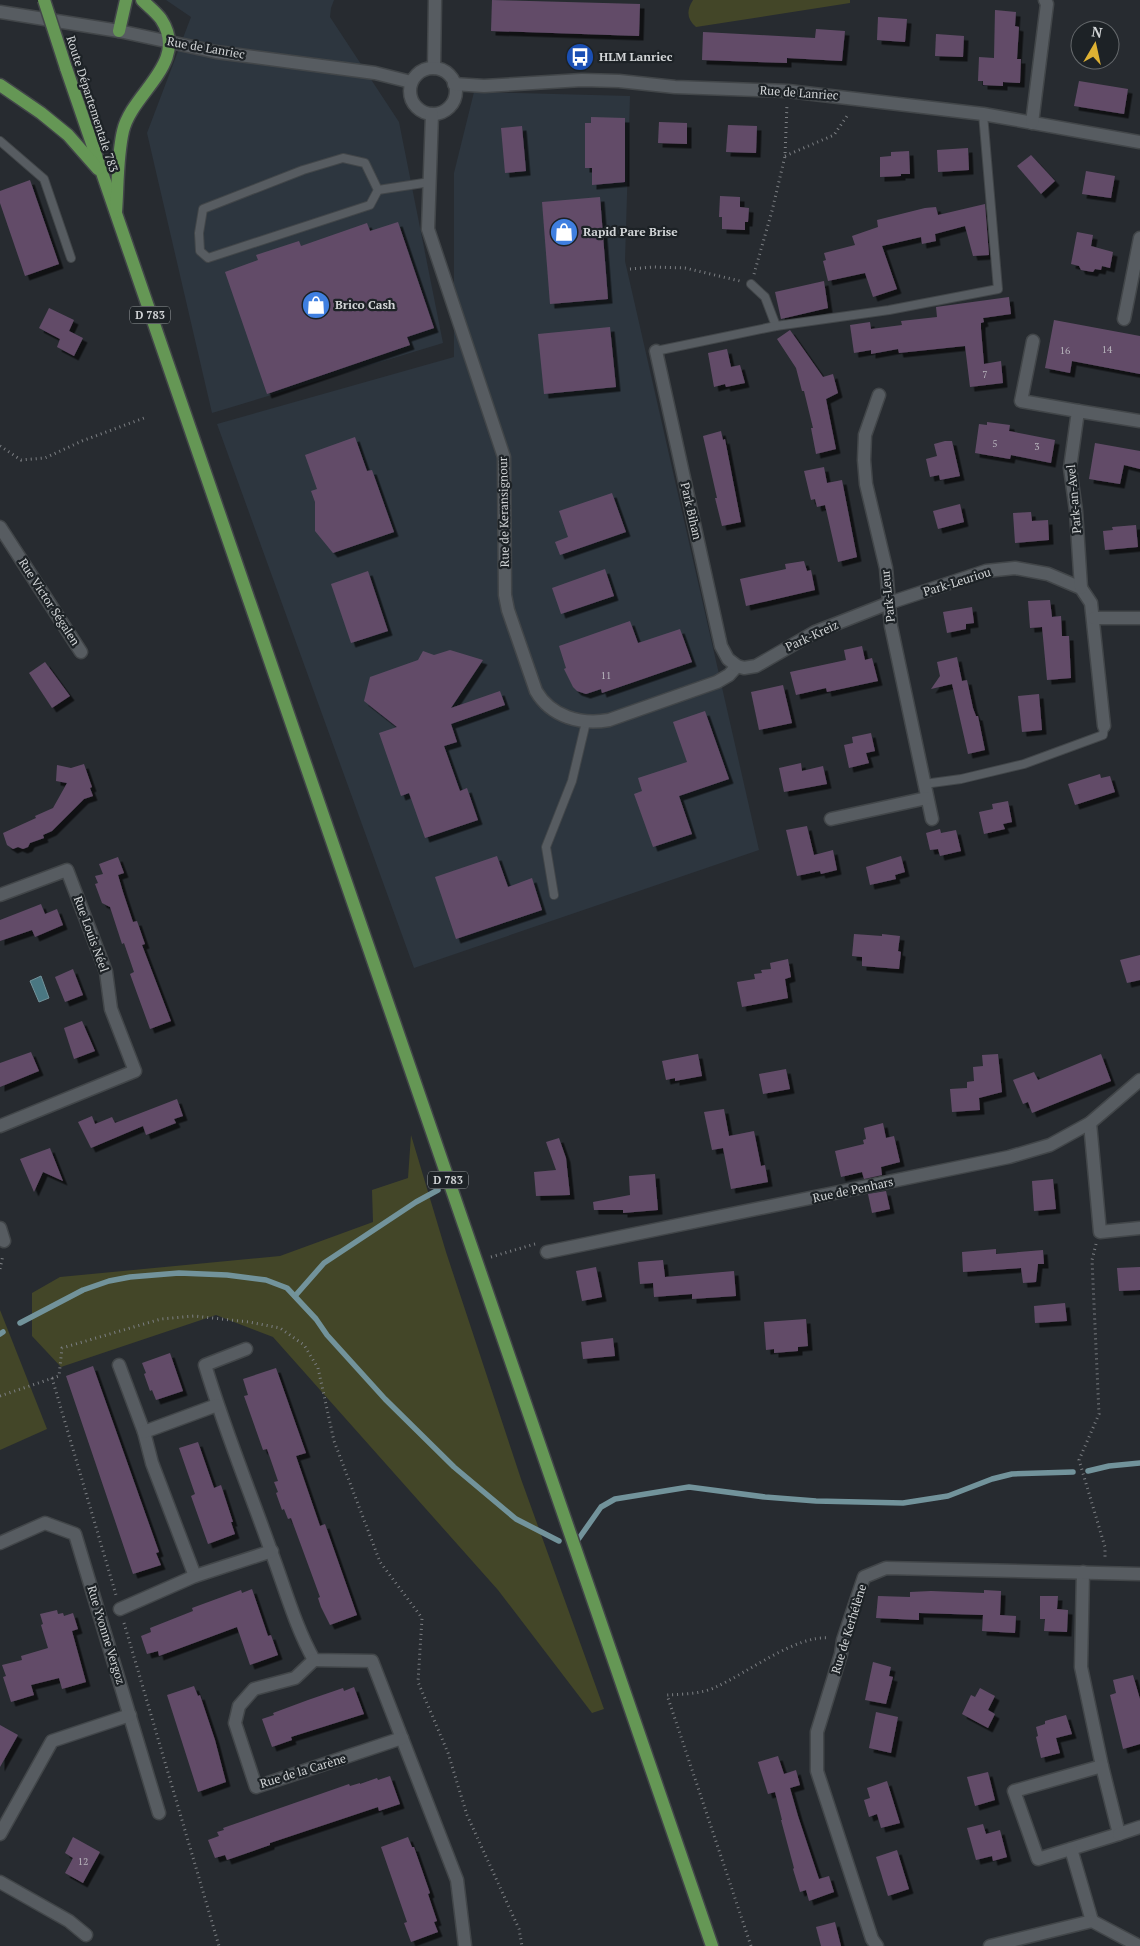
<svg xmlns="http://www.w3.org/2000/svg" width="1140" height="1946" font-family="'PT Serif',serif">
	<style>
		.built { fill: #2d363f }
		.green { fill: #434628 }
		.water { fill: #4a7782; stroke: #72939b }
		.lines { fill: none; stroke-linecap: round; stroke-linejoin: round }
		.stream { stroke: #72939b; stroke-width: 5.5 }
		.building { fill: #624c68; filter: url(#shadow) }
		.service-casing { stroke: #424649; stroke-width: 10 }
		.minor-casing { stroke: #424649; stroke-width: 15 }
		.primary-casing { stroke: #424649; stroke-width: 15 }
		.path { stroke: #7c7f83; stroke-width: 3; stroke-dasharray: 1 4; stroke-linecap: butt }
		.service { stroke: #575c61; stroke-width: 8 }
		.minor { stroke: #575c61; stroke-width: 12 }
		.primary { stroke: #659755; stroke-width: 12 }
		.primary-bridge-casing { stroke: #424649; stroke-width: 15; stroke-linecap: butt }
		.primary-bridge { stroke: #659755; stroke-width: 12 }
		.labels { text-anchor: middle; stroke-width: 4.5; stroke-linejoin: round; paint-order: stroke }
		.number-label { font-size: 10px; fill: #b5b2ba }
		.shield { fill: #1d2226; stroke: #9b9fa1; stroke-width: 1 }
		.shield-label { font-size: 11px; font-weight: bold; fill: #d1d4d6 }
		.street-label { font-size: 12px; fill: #d1d4d6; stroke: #1d2226 }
		.poi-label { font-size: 12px; font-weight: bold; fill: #d1d4d6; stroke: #1d2226; text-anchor: start }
	</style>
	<defs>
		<filter id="shadow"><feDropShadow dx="4.5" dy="4.5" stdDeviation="0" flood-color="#0009"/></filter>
	</defs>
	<rect width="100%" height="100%" fill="#272b30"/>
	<g class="built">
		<polygon points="166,0 334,0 331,8 330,17 399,122 443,343 212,413 147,133 191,17"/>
		<polygon points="474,92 630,96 625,261 759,850 414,968 217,424 454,357 454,173"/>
	</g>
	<g class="green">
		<path d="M693 0H850V3L696 27C687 19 686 11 693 0Z"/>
		<polygon points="411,1135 446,1252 521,1479 604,1709 592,1713 498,1590 273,1337 216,1315 61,1367 32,1336 32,1293 60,1277 280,1256 373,1222 372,1190 408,1178"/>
		<polygon points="0,1310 47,1429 0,1450"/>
	</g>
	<polygon class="water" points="41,976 49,998 39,1002 30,981"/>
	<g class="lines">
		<g class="stream">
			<polyline points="295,1296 324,1263 416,1202 438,1190"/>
			<polyline points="20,1323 83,1290 109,1281 130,1277 179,1273 227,1275 266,1280 287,1288 316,1319 327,1335 385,1399 454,1467 516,1519 559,1541"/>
			<polyline points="0,1334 3,1332"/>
			<polyline points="1088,1471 1109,1466 1140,1463"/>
			<polyline points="575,1544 601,1507 615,1499 689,1487 765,1497 816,1501 903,1503 948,1496 992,1479 1012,1474 1073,1472"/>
		</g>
	</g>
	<g class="building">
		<polygon points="492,0 640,4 639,36 491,31"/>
		<polygon points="995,10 1016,12 1015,26 1019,27 1017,59 1021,59 1020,83 1003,82 1003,86 983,85 983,81 978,81 979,57 994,58"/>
		<polygon points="878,17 907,19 905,42 877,40"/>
		<polygon points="816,29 845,31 842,61 787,58 787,63 702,60 703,32 815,38"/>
		<polygon points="936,34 964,36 963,57 935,56"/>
		<polygon points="1079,81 1128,89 1124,114 1074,106"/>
		<polygon points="591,117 625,118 625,182 592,185 592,168 585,168 585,123 591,123"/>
		<polygon points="659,122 687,123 687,144 658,143"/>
		<polygon points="728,125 757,126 756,153 726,152"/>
		<polygon points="522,126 526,171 505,173 501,128"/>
		<polygon points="968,148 969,170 938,172 937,150"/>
		<polygon points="909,151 910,174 901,174 901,176 880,177 880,157 891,156 891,152"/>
		<polygon points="1031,155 1055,181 1041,194 1017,166"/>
		<polygon points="1086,171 1115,176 1111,198 1082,194"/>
		<polygon points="30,180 59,264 25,276 0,203 0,191"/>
		<polygon points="720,196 740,197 740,207 749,208 748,222 745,222 745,230 722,229 722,217 719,217"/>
		<polygon points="600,197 608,299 550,304 542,202"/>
		<polygon points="985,204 989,255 973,256 965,226 935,234 936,241 922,244 921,237 882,246 897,289 873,297 865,273 828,281 823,261 826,260 824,253 855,245 852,236 878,227 877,220 925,208 936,207 938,215"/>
		<polygon points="398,222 434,328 407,337 410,345 267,394 225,272 258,260 256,255 299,241 301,246 367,223 370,231"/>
		<polygon points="1077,232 1093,235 1091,246 1113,252 1110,268 1102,266 1101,270 1095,269 1093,272 1081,270 1079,266 1071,264"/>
		<polygon points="824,281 828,308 781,319 775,292"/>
		<polygon points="1009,297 1011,314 983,318 984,322 981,323 981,329 984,364 1001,361 1003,383 970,387 965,346 899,353 898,349 871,354 871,350 854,353 850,325 870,322 871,329 902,325 901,321 937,317 936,307"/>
		<polygon points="49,308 74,320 69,331 83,338 74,356 57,347 60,339 39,328"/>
		<polygon points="1054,320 1140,336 1140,374 1072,361 1070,373 1045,368"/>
		<polygon points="610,327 616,387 544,394 538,334"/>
		<polygon points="790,330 823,377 833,374 838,393 826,399 836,449 816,454 811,428 813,428 804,391 802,391 796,368 777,339"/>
		<polygon points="727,349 731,367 740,365 745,383 726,387 725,384 714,387 708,353"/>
		<polygon points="987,422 1010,425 1009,431 1055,440 1051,463 1011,455 1010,459 975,453 979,424 987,425"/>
		<polygon points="721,431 723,440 725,439 741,522 722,526 715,498 717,498 703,436"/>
		<polygon points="355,437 367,471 372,470 394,532 333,553 315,531 315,502 311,491 317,489 305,455"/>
		<polygon points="945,441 952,441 960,476 940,480 939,475 930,477 926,459 937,456 934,444"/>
		<polygon points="1095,443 1140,451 1140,469 1124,465 1120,484 1089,479"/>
		<polygon points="824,467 827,483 842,480 857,557 838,562 825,505 817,507 815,499 811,500 804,471"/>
		<polygon points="612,493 626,532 560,555 555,542 568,537 559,511"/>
		<polygon points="960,504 964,522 938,529 933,511"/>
		<polygon points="1031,512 1032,521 1048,520 1049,540 1015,543 1013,513"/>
		<polygon points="1136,525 1138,547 1105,550 1103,531 1113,530 1112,527"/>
		<polygon points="804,561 807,571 811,570 815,590 746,606 740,579 786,569 785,564"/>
		<polygon points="605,569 614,596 561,614 552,588"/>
		<polygon points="368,571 388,631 351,643 331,584"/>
		<polygon points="1050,600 1052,617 1061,616 1062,636 1069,636 1071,678 1047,680 1042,627 1030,628 1028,601"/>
		<polygon points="972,607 974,623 966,624 966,629 947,633 943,612"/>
		<polygon points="630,621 638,643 680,629 692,662 602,693 601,689 586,694 577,691 573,687 564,669 566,668 559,646"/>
		<polygon points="862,646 865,660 872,658 878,681 827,692 826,688 796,695 790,672 846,660 844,650"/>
		<polygon points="450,650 483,660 451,708 500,691 505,705 451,724 457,742 444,746 460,791 467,788 478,820 425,838 409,793 401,796 379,733 397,727 364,701 370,677 418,660 423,651 434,655"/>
		<polygon points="957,657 962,681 967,680 973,708 976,716 978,716 985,750 968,754 952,684 931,689 940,676 937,662"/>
		<polygon points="45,662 70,696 52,708 29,673"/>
		<polygon points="783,685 792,723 759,730 751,692"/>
		<polygon points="1039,694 1042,730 1022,732 1018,696"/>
		<polygon points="705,711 729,779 679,796 692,834 653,847 634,794 642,791 638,778 687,762 673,722"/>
		<polygon points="871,733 875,751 866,753 869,763 849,768 844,745 853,743 852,737"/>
		<polygon points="801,763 802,771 823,766 827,784 784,792 779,768"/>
		<polygon points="84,764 92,787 90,788 93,796 84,799 52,831 43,835 44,838 30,843 28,847 23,849 18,847 13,849 7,845 3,833 36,818 35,816 53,808 67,783 56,781 57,765 71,768"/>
		<polygon points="1100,774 1101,778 1110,776 1115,792 1075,805 1068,784"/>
		<polygon points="1008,801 1012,822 1003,824 1005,829 984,834 979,812 993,809 992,804"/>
		<polygon points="807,826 814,855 833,850 837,870 821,874 820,871 797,876 786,830"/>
		<polygon points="940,829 941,833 956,830 961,851 940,856 938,849 930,850 926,833"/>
		<polygon points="497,856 508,887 532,878 542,910 456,939 435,877"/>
		<polygon points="901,856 905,872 895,875 896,879 870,885 866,867"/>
		<polygon points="118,857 124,873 118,875 123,892 133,922 137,921 145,944 142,945 171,1021 150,1029 130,974 134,972 124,943 122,944 110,907 102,903 95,884 98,883 95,876 103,874 99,864"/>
		<polygon points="41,904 45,914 57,909 63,925 35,937 32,930 0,941 0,920"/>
		<polygon points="854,934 882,936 882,934 900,936 898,951 901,952 899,969 862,966 862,957 852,956"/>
		<polygon points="1140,955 1140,980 1127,983 1120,960"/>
		<polygon points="788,959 791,977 785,979 788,998 742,1007 737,982 755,979 754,974 762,973 761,970 771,969 770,963"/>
		<polygon points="73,969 83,995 65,1002 55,977"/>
		<polygon points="82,1021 95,1051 74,1059 64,1028"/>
		<polygon points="31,1052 39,1071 0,1087 0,1063"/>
		<polygon points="698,1054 702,1076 675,1081 675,1078 666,1080 662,1061"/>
		<polygon points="998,1054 1002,1092 979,1098 980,1110 952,1112 950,1089 967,1088 967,1082 974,1081 973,1067 983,1066 982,1055"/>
		<polygon points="1101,1054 1111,1081 1032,1113 1028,1102 1023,1104 1013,1080 1034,1072 1038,1080"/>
		<polygon points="786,1069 790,1089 763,1094 759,1074"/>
		<polygon points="177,1099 183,1116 174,1119 176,1123 146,1135 143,1126 91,1148 78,1122 92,1116 95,1124 112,1117 115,1123"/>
		<polygon points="724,1109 729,1136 754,1131 761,1166 765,1165 768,1182 731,1189 723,1148 712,1150 704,1112"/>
		<polygon points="883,1123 886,1138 894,1136 900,1162 881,1167 882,1175 864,1179 862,1172 841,1177 835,1151 864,1144 863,1140 866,1139 864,1128"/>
		<polygon points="559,1138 566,1158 570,1195 536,1196 534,1172 556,1170 546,1142"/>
		<polygon points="50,1148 63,1181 43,1172 34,1192 20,1159"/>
		<polygon points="655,1174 658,1210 623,1213 623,1210 594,1210 593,1202 630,1195 629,1176"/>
		<polygon points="1053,1179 1056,1209 1034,1211 1032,1181"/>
		<polygon points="886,1191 890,1209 872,1213 868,1194"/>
		<polygon points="996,1249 996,1254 1043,1250 1044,1264 1038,1264 1036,1282 1023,1283 1021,1268 963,1272 962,1252"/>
		<polygon points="663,1260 665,1277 734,1271 736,1296 692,1299 692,1294 654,1297 653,1283 640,1284 638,1262"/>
		<polygon points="596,1267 602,1297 582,1301 576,1271"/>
		<polygon points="1140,1267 1140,1290 1119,1291 1117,1268"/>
		<polygon points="1065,1303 1067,1321 1035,1323 1034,1306"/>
		<polygon points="806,1319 808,1346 798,1347 798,1351 774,1353 774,1349 766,1350 764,1322"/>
		<polygon points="613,1338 615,1356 583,1359 581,1342"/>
		<polygon points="170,1353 183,1391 156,1400 152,1390 150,1391 144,1374 146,1373 142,1363"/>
		<polygon points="93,1366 159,1552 156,1553 161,1565 133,1574 66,1376"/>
		<polygon points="276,1368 306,1453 296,1456 320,1526 325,1524 357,1615 330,1625 321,1607 318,1598 320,1597 291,1518 288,1519 284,1509 282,1510 276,1493 278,1492 274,1482 278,1481 267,1449 263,1450 244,1396 248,1395 243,1379"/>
		<polygon points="198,1442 214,1488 221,1485 233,1522 231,1522 235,1534 208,1544 191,1496 195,1494 179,1448"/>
		<polygon points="252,1589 268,1636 271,1635 278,1655 250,1665 237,1627 159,1656 158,1651 147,1654 141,1636 151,1632 150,1628 193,1611 192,1608 241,1590 242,1593"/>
		<polygon points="984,1590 1001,1591 1000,1615 1016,1616 1015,1633 982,1631 983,1615 919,1613 919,1620 876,1618 878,1596 910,1597 910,1592 931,1591 984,1593"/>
		<polygon points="1040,1596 1058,1596 1057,1609 1068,1610 1067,1632 1044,1631 1045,1619 1040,1619"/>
		<polygon points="57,1610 58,1614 63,1613 64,1616 73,1613 78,1629 72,1631 86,1682 62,1689 59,1678 31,1685 34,1695 11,1702 3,1677 6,1676 2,1665 22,1660 21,1656 48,1648 41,1625 43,1624 40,1614"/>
		<polygon points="873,1662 891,1667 889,1676 893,1677 886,1704 865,1700"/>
		<polygon points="1133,1675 1140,1699 1140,1744 1123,1749 1110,1695 1116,1693 1113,1680"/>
		<polygon points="194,1686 198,1696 200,1695 215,1740 226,1782 198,1792 167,1695"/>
		<polygon points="354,1687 364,1714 291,1737 292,1740 272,1747 262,1719 274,1715 273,1713 308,1700 343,1688 344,1691"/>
		<polygon points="980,1688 995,1696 988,1710 995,1714 988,1728 962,1714 971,1695 975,1697"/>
		<polygon points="876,1712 898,1717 891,1753 869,1748"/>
		<polygon points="1066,1715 1072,1734 1056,1738 1060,1753 1041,1758 1036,1737 1038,1736 1036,1727 1045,1724 1045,1721"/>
		<polygon points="0,1725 18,1735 0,1767"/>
		<polygon points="778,1756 784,1774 796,1770 800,1785 790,1788 798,1816 819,1879 829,1876 834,1892 809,1901 806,1890 800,1892 793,1869 794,1868 781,1820 782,1820 775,1792 768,1794 758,1762"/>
		<polygon points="988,1772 995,1800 975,1806 967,1777"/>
		<polygon points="390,1776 400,1804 379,1811 378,1807 270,1843 270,1845 227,1860 225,1855 215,1858 208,1840 219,1836 217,1832 224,1830 223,1828 349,1784 350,1786 360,1783 360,1784 377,1778 378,1780"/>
		<polygon points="887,1781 900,1823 881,1828 877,1814 869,1817 864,1800 870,1798 867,1788"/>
		<polygon points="983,1824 986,1834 1000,1830 1007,1857 993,1861 992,1856 976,1860 967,1828"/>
		<polygon points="73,1837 100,1852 83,1883 65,1873 73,1858 65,1853"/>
		<polygon points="408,1837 412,1847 414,1847 430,1893 428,1894 437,1921 434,1922 438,1932 411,1942 404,1923 407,1922 381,1847"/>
		<polygon points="897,1850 909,1889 888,1896 876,1857"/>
		<polygon points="835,1922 841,1946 821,1946 816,1927"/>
	</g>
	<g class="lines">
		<defs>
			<g id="service">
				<polyline points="0,141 44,179 71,258"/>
				<polygon points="343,158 365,163 378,190 370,205 208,258 200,251 199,233 203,209 303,170"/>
				<polyline points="378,190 430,182"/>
				<polyline points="751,284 765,297 776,326"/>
				<polyline points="656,351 776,326 889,310 998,289 983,114"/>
				<polyline points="924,784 961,779 1024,764 1103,735 1104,726"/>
				<polyline points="554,895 546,847 572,781 586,722"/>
			</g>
			<g id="minor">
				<polyline points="0,12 119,31 216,52 375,73 411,82"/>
				<polyline points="434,68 435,0"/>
				<circle cx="433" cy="91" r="23"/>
				<polyline points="454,84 484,86 582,80 619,81 675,87 788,91 983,114 1140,142"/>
				<path d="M432 114 428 229 504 457 505 595 508 610 536 691C551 717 581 725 609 720L717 682 729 675 737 666"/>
				<polyline points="1032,123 1047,4 1045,0"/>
				<polyline points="1124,319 1140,238"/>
				<polyline points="1033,341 1021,401 1078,411"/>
				<polyline points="656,351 721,646 728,659 737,666 744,668 756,666 815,632 889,603 986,571 1015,568 1048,574 1081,588 1091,603 1104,726"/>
				<polyline points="879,395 865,435 864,460 866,484 886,568 891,626 932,819"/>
				<polyline points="0,527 81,652"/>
				<polyline points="1081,588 1076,511 1070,468 1078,411 1140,421"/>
				<polyline points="1094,618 1140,618"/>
				<polyline points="831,819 927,798"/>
				<polyline points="0,895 67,870 106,972 111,1009 135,1071 0,1126"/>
				<polyline points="1090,1123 1100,1232 1140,1228"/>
				<polyline points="0,1228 4,1241"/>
				<polyline points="547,1252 1009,1157 1050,1145 1090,1123 1140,1080"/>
				<path d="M246 1349 205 1365C224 1428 249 1489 271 1551 285 1588 295 1626 314 1660L372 1661 457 1880 465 1946"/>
				<polyline points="119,1365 144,1432 152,1463 195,1576"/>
				<polyline points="144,1432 217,1405"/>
				<polyline points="0,1543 45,1523 75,1534 159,1813"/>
				<polyline points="1083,1572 1081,1667 1102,1766"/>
				<polyline points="120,1609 195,1576 272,1551"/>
				<polyline points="314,1660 295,1678 254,1689 239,1706 235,1723 256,1787 402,1738"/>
				<polygon points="1102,1766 1119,1834 1038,1859 1014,1791"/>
				<polyline points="0,1834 52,1741 130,1715"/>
				<polyline points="1119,1834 1140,1827"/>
				<polyline points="1071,1849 1092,1921"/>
				<polyline points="0,1882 69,1921 86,1935"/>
				<polyline points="877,1946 872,1939 817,1771 817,1732 841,1654 843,1640 864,1577 886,1568 1140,1574"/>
				<polyline points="990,1946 1092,1921 1139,1946"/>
			</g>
			<g id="primary">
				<polyline points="119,31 126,0"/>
				<polyline points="66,68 712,1946"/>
				<polyline points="0,85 41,113 68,135 98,169"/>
				<path d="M116 212C118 186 117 157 123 131 132 92 190 63 161 19 156 12 148 6 142 0"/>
			</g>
		</defs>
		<use href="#service" class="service-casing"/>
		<use href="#minor" class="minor-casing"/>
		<use href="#primary" class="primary-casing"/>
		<g class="path">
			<polyline points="785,156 834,135 849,113"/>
			<polyline points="630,269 653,267 685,268 740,281"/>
			<polyline points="754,274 772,211 785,156 787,104"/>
			<polyline points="0,446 21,460 45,458 82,441 144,418"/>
			<polyline points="1096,1244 1092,1260 1099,1414 1079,1460 1105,1547 1105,1559"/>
			<polyline points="491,1257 535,1244"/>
			<polyline points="0,1269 3,1255"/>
			<polyline points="52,1378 116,1595"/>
			<polyline points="0,1396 59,1376 62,1348 161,1319 194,1316 249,1322 280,1328 304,1345 318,1368 334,1441 380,1562 422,1618 418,1682 448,1753 467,1815 519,1929 522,1946"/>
			<polyline points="124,1623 219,1946"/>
			<path d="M751 1946 667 1695C683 1694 702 1694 716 1687 747 1673 796 1635 829 1638"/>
		</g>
		<use href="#service" class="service"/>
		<use href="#minor" class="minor"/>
		<use href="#primary" class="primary"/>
		<defs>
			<polyline id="primary-bridge" points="44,0 66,68"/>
		</defs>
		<use href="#primary-bridge" class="primary-bridge-casing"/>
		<use href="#primary-bridge" class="primary-bridge"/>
	</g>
	<defs>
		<symbol id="bus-disc" viewBox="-11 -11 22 22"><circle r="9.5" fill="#1a4fb4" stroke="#1d2226"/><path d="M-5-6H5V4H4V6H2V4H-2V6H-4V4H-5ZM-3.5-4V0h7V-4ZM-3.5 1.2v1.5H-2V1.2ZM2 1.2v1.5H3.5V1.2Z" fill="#fff"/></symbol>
		<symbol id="shop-disc" viewBox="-11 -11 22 22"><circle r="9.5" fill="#3f7fe0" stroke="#1d2226"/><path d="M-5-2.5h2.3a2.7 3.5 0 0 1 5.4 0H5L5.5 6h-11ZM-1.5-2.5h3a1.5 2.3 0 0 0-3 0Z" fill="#fff"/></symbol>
	</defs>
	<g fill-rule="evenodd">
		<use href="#bus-disc" x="564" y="41" width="32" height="32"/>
		<use href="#shop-disc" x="548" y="216" width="32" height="32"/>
		<use href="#shop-disc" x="300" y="289" width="32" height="32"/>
	</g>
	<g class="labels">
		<g class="number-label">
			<text x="1107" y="353">14</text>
			<text x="1065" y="354">16</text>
			<text x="985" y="378">7</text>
			<text x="995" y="447">5</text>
			<text x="1037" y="450">3</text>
			<text x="606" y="679">11</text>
			<text x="83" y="1865">12</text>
		</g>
		<g class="shield">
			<rect x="130" y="306.5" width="40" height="17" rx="4"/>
			<rect x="428" y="1171.5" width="40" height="17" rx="4"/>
		</g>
		<g class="shield-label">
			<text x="150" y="319">D 783</text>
			<text x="448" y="1184">D 783</text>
		</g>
		<g class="street-label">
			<text transform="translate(206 48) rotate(10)" y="4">Rue de Lanriec</text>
			<text transform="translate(799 93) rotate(4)" y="4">Rue de Lanriec</text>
			<text transform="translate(92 104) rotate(72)" y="4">Route Départementale 783</text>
			<text transform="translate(1074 499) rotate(-95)" y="4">Park-an-Avel</text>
			<text transform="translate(691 511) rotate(77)" y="4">Park Bihan</text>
			<text transform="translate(504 512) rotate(-91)" y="4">Rue de Keransignour</text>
			<text transform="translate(957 582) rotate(-17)" y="4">Park-Leuriou</text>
			<text transform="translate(888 596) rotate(-96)" y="4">Park-Leur</text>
			<text transform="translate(49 602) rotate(57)" y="4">Rue Victor Ségalen</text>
			<text transform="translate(812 636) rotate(-25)" y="4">Park-Kreiz</text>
			<text transform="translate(91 934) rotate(70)" y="4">Rue Louis Néel</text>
			<text transform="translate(853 1190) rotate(-12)" y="4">Rue de Penhars</text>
			<text transform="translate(849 1629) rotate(-73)" y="4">Rue de Kerhélène</text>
			<text transform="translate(106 1635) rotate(73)" y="4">Rue Yvonne Vergoz</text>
			<text transform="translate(303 1771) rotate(-17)" y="4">Rue de la Carène</text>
		</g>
		<g class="poi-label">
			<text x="599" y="61">HLM Lanriec</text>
			<text x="583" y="236">Rapid Pare Brise</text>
			<text x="335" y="309">Brico Cash</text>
		</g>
	</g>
	<g transform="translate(1095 45) rotate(9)"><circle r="24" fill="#1d2226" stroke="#65696c"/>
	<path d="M0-4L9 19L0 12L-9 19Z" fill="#deb133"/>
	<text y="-8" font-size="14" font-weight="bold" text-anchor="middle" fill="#d1d4d6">N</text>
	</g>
</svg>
